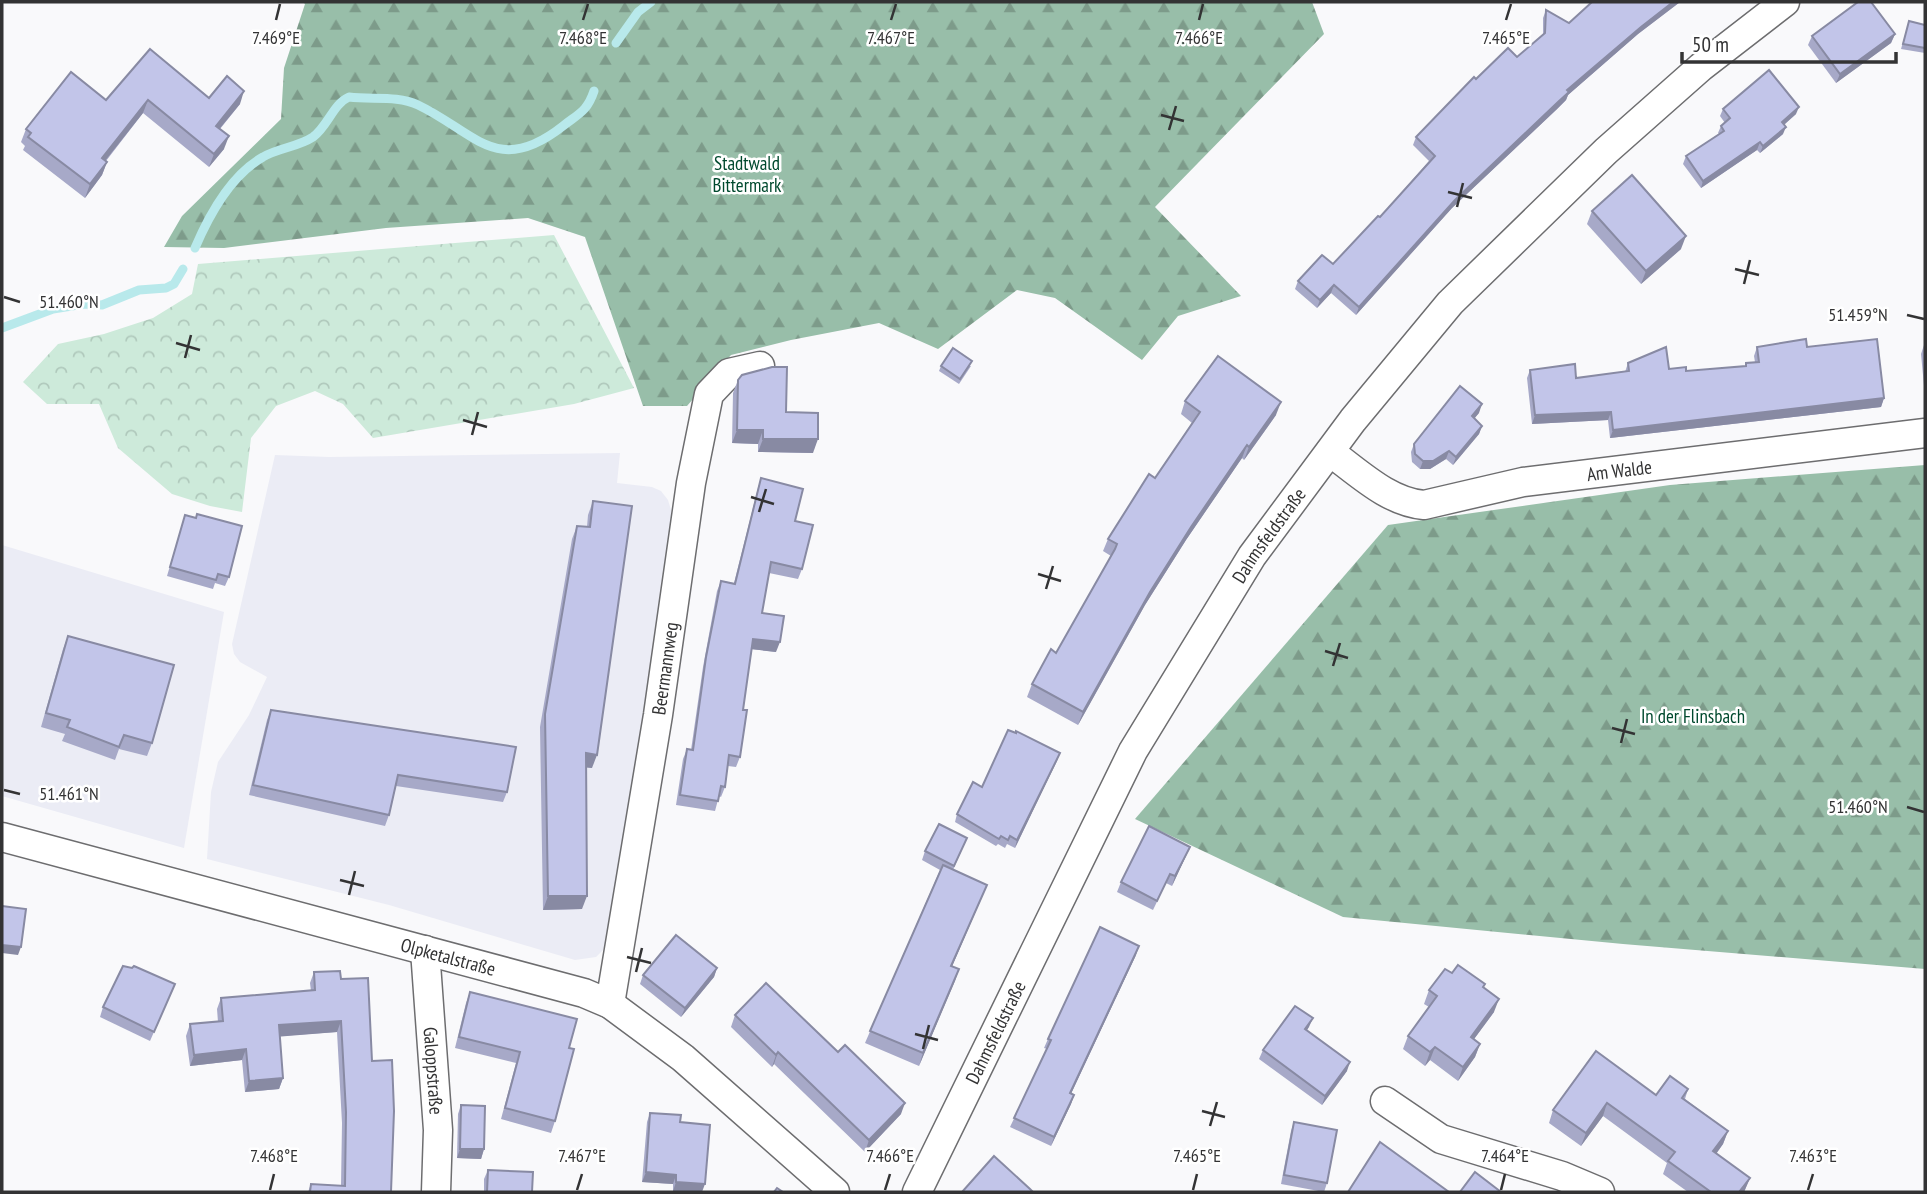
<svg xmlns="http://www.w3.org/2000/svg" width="1927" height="1194" font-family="'PT Sans Narrow',sans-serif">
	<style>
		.built { fill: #ebecf5 }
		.forest { fill: url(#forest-firs) }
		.park { fill: url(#park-crowns) }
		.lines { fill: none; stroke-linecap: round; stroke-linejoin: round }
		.stream { stroke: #b8e9eb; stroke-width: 9 }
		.minor-casing { stroke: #6d6d6f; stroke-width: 31 }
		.minor { stroke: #fff; stroke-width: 28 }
		.wall { fill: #a7a9c8 }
		.shaded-wall { fill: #888aa3 }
		.building { fill: #c2c5e9; stroke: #888aa3; stroke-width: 2 }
		.ticks { fill: none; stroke: #333334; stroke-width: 2.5 }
		.labels { text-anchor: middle; stroke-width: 5; stroke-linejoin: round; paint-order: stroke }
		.park-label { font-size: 19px; fill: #00492e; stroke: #fff }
		.street-label { font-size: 19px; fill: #333334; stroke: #fff }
		.ticks-label { font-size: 18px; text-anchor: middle; fill: #333334; stroke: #fff; stroke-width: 5; stroke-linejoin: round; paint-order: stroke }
	</style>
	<defs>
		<pattern id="forest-firs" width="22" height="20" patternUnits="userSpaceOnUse" patternTransform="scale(1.75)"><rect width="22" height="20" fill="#98bea9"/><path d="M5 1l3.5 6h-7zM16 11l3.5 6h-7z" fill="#7d9b8a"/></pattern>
		<pattern id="park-crowns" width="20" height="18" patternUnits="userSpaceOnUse" patternTransform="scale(1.75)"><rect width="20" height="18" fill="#cdeada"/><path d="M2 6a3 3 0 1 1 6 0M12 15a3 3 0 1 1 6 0" fill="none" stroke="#b0c9bc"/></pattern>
	</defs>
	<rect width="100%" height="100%" fill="#f9f9fb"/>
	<g class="built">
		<polygon points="620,453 617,483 652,487 661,491 668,500 671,510 671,525 636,765 607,940 603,950 596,957 575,960 389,905 207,859 211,792 218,762 249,715 267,677 240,662 234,654 232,644 275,455 329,457"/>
		<polygon points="2,545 224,612 184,848 2,796"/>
	</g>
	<g class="forest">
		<polygon points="303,2 1312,2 1324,34 1155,207 1241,296 1178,316 1142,360 1055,298 1017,290 938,349 879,323 791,340 731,355 687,406 643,406 585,237 528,218 386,228 224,248 164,247 182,216 281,119 284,68 305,4"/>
		<polygon points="1925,465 1925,969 1623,944 1343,917 1135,819 1388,525 1670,485"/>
	</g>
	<polygon class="park" points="554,235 634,388 574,404 373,438 343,404 315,391 276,406 251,438 242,512 210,506 172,494 118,448 99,404 47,404 23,382 58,344 104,334 153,318 192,294 198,264"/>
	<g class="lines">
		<g class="stream">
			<polyline points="616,43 638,12 651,2"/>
			<path d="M195 248C209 215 231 175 263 157 278 148 298 147 313 137 328 126 333 104 349 97 372 100 397 95 418 105 475 132 497 178 563 126 578 114 587 112 594 91"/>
			<polyline points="2,328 53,309 84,304 102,305 139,290 166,288 174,284 183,269"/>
		</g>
		<defs>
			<g id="minor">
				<path id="s1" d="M1330 452C1358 472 1388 502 1424 505L1523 482 1925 433"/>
				<path id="s2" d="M2 837 584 993 610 1004 683 1058 835 1192"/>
				<path id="s3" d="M425 950 438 1130 436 1192"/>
				<path id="s4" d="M610 1004 658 715 691 483 709 394 729 373 760 366"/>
				<polyline points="1385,1101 1441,1139 1562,1176 1600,1192"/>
				<path id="s5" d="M917 1192 1133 751 1252 556 1353 420 1450 303 1606 151 1701 67 1785 2"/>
			</g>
		</defs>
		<use href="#minor" class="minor-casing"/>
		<use href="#minor" class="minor"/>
	</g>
	<g class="wall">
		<polygon points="1592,2 1680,2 1638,34 1568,95 1566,100 1556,110 1452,208 1356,315 1331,293 1317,308 1295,289 1298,281 1333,264 1380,217 1429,161 1413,145 1416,137 1476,79 1517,57 1543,35 1543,18 1546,10 1569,23"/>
		<polygon points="1909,21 1925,25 1925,53 1901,49"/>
		<polygon points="1895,34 1891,43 1836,83 1808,45 1812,36"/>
		<polygon points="209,98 240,104 220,129 224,149 209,167 143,113 106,161 107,162 102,175 85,198 23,150 25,146 21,142 26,129 106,100"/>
		<polygon points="1723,109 1796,114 1784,125 1783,134 1760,153 1757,150 1701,188 1683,164 1686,156 1719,134 1718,133 1721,126 1725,123 1720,116"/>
		<polygon points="1592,211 1681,249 1641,284 1587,224"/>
		<polygon points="1924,345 1925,345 1925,396 1921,354"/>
		<polygon points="1757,347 1807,347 1884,398 1881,407 1610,438 1608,420 1532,424 1527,378 1530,370 1576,378 1625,372 1628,363 1686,371 1745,366 1746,363 1755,362 1754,356"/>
		<polygon points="941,366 971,366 959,384 939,371"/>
		<polygon points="738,380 786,412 813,453 758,452 758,444 732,443 733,393"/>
		<polygon points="1185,401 1276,415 1244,460 1242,458 1186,540 1145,605 1078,725 1027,697 1032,684 1056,653 1111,556 1103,551 1108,539 1155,478 1192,423 1181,414"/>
		<polygon points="1479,413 1474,418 1482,426 1479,434 1453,465 1446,459 1430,469 1420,469 1412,462 1411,452 1414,444"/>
		<polygon points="761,478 795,521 802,569 798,579 769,573 762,613 776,652 752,649 743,710 740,757 736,767 728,766 725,787 721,797 719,796 715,811 676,805 683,759 687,749 691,750 703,667 717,591 721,581 734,583 758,488"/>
		<polygon points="593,501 592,768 586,767 582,909 543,910 540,727 572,539 577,526 587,527 588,515"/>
		<polygon points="185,515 229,577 225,586 215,583 213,589 167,576"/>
		<polygon points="68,636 152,743 147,756 119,749 115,760 62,741 65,734 41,727 63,649"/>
		<polygon points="271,710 507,792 503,802 396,786 389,815 385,826 249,795 267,720"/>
		<polygon points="1060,753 1015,848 1007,844 1005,848 998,844 996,846 955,822 957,814 982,787"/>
		<polygon points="967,838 953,870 987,885 952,966 959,969 919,1066 865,1043 940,870 922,860 925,851"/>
		<polygon points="1190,847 1172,886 1166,883 1153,910 1117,892 1121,882"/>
		<polygon points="1136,955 1071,1094 1074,1095 1071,1104 1051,1146 1010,1127 1047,1049 1044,1048 1048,1039"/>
		<polygon points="717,968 714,977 681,1017 640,984 643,975"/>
		<polygon points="314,972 341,979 372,1061 391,1192 308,1192 311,1184 341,1186 342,1123 337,1032 280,1036 283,1078 279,1089 245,1092 242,1060 190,1066 186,1036 190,1024 218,1022 217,1009 221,998 311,991 310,983"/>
		<polygon points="1452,973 1485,984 1484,987 1494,1012 1474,1039 1480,1044 1475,1057 1458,1081 1430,1060 1425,1066 1403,1049 1408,1036 1429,1007 1424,1004 1429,990"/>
		<polygon points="175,984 150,1041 100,1017 103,1007"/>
		<polygon points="470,992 569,1048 555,1121 551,1133 501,1119 516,1063 455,1048 466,1003"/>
		<polygon points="735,1015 901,1114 865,1152 774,1064 772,1067 731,1027"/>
		<polygon points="1309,1027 1307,1030 1347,1071 1322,1105 1259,1059 1263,1050"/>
		<polygon points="1688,1089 1685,1099 1728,1131 1723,1144 1716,1154 1750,1178 1744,1192 1688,1192 1663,1174 1667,1163 1603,1116 1581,1146 1549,1123 1553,1110 1656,1095"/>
		<polygon points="461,1105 484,1149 481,1159 457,1158 458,1114"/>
		<polygon points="650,1113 680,1122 702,1192 673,1191 673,1184 642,1182 647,1122"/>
		<polygon points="1294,1122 1327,1183 1324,1192 1281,1184 1291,1131"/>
		<polygon points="488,1170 532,1192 484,1192 484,1179"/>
	</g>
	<g class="shaded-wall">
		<polygon points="1673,2 1680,2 1638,34 1568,95 1566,100 1556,110 1452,208 1356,315 1359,307 1455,200 1567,90 1641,27"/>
		<polygon points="1895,34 1891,43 1836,83 1840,74"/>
		<polygon points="244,91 240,104 211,139 216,126"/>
		<polygon points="148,100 143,113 97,171 102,158"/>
		<polygon points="1799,107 1796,114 1779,129 1782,122"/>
		<polygon points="1786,127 1783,134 1760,153 1763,146"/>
		<polygon points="229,136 224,149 209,167 214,154"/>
		<polygon points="1760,142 1757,150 1701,188 1703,181"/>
		<polygon points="107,162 102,175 85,198 90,184"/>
		<polygon points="1686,236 1681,249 1641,284 1646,271"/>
		<polygon points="1334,285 1331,293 1317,308 1320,300"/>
		<polygon points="1884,398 1881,407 1610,438 1613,430"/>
		<polygon points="1281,402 1276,415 1244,460 1249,447"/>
		<polygon points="1482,404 1479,413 1469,425 1472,416"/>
		<polygon points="1611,412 1608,420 1532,424 1535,415"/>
		<polygon points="1482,426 1479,434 1453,465 1456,457"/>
		<polygon points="737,430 763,430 758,444 732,443"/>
		<polygon points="763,439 818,439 813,453 758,452"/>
		<polygon points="1247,445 1242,458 1186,540 1145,605 1078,725 1083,712 1150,592 1191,527"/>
		<polygon points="1449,451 1446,459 1430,469 1420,469 1423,461"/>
		<polygon points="753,639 780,642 776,652 750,649"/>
		<polygon points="586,753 597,755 592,768 581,767"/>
		<polygon points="1060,753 1057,761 1015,848 1017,840"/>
		<polygon points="1190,847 1186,856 1172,886 1175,876"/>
		<polygon points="987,885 982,897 947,978 951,966"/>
		<polygon points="548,896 587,896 582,909 543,910"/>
		<polygon points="2,945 21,947 18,955 2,953"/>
		<polygon points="1139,946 1136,955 1067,1102 1070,1093"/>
		<polygon points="717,968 714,977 681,1017 685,1008"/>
		<polygon points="959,969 955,981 919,1066 923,1053"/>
		<polygon points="1499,999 1494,1012 1466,1050 1471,1037"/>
		<polygon points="1313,1018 1309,1027 1301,1038 1305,1029"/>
		<polygon points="341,1021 337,1032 275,1037 279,1025"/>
		<polygon points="1480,1044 1475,1057 1458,1081 1463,1067"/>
		<polygon points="1435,1047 1430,1060 1425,1066 1430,1052"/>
		<polygon points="246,1049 242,1060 190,1066 194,1055"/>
		<polygon points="778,1052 774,1064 772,1067 776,1055"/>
		<polygon points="1350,1062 1347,1071 1322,1105 1325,1096"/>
		<polygon points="283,1078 279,1089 245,1092 249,1081"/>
		<polygon points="1074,1095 1071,1104 1051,1146 1054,1137"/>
		<polygon points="905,1103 901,1114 865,1152 869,1140"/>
		<polygon points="1607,1103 1603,1116 1581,1146 1586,1133"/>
		<polygon points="1728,1131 1723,1144 1708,1165 1713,1151"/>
		<polygon points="460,1149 484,1149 481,1159 457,1158"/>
		<polygon points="646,1172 676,1175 673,1184 642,1182"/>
		<polygon points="1750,1178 1744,1192 1739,1192"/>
		<polygon points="676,1182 705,1184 702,1192 673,1191"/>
	</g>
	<g class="building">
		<polygon points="1592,2 1673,2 1641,27 1567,90 1569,92 1558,102 1455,200 1359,307 1334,285 1320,300 1298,281 1322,255 1333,264 1378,216 1380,217 1435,156 1416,137 1474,77 1476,79 1508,48 1517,57 1545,33 1546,10 1569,23"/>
		<polygon points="1858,2 1871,2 1895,34 1840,74 1812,36"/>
		<polygon points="1909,21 1925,25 1925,48 1903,44"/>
		<polygon points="150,49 209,98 227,76 244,91 216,126 229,136 214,154 148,100 102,158 107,162 90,184 28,137 31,133 26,129 71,72 106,100"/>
		<polygon points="1769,70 1799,107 1782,122 1786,127 1763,146 1760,142 1703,181 1686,156 1724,131 1721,126 1730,118 1723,109"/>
		<polygon points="1632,175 1686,236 1646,271 1592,211"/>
		<polygon points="1806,339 1807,347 1877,339 1884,398 1613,430 1611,412 1535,415 1530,370 1575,364 1576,378 1629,371 1628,363 1666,347 1669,369 1686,367 1686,371 1746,366 1746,363 1759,362 1757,347"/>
		<polygon points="953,348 972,361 960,379 941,366"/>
		<polygon points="1218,356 1281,402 1249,447 1247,445 1191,527 1150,592 1083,712 1032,684 1051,649 1056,653 1115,549 1117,544 1108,539 1149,474 1155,478 1200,412 1185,401"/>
		<polygon points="772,367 787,367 786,412 818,413 818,439 763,439 763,430 737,430 738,380 742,375"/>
		<polygon points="1460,386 1482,404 1472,416 1482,426 1456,457 1449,451 1433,461 1423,461 1415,454 1414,444"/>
		<polygon points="761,478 803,489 795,521 813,525 802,569 771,562 762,613 784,616 780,642 753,639 743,710 747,710 740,757 729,755 725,787 721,786 718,801 680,795 687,749 693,750 706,657 721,581 735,584"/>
		<polygon points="593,501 632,506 597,755 586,753 587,896 548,896 545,714 577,526 590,527"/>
		<polygon points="197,514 242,526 229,577 218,574 216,580 170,567 185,515 196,518"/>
		<polygon points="68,636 174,665 152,743 124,735 119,747 67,727 70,720 46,713"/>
		<polygon points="271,710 516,747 507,792 398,775 389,815 253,785"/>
		<polygon points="1008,730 1016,733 1016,731 1060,753 1017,840 1010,836 1008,840 1001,836 999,839 957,814 973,782 982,787"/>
		<polygon points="939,824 967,838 954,866 925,851"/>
		<polygon points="1149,826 1190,847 1175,876 1170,874 1157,901 1121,882"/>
		<polygon points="943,865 987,885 951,966 959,969 923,1053 870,1031"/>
		<polygon points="2,906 26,909 21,947 2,945"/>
		<polygon points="1100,927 1139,946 1070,1093 1074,1095 1054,1137 1014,1118 1051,1040 1048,1039"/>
		<polygon points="676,935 717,968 685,1008 643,975"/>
		<polygon points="1458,965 1485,984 1483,987 1499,999 1471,1037 1480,1044 1463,1067 1435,1047 1430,1052 1408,1036 1437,996 1429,990 1445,969 1452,973"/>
		<polygon points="123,966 132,968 134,966 175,984 154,1032 103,1007"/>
		<polygon points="340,971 341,979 368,978 372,1061 392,1060 394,1111 391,1192 310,1192 311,1184 345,1186 346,1112 341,1021 279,1025 283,1078 249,1081 246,1049 194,1055 190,1024 223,1021 221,998 315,990 314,972"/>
		<polygon points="766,983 838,1052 845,1045 905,1103 869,1140 778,1052 776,1055 735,1015"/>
		<polygon points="470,992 577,1019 569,1048 574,1049 555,1121 505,1108 520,1052 459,1037"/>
		<polygon points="1295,1006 1313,1018 1305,1029 1350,1062 1325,1096 1263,1050"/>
		<polygon points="1596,1051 1656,1095 1670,1076 1688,1089 1682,1098 1728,1131 1713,1151 1750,1178 1739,1192 1711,1192 1668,1161 1675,1152 1607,1103 1586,1133 1553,1110"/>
		<polygon points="461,1105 485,1106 484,1149 460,1149"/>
		<polygon points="650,1113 681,1115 680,1122 710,1125 705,1184 676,1182 676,1175 646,1172"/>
		<polygon points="1294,1122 1337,1130 1327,1183 1284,1175"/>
		<polygon points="1380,1142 1449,1192 1348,1192"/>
		<polygon points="994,1156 1030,1189 1033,1192 962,1192"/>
		<polygon points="488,1170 533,1172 532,1192 487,1192"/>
		<polygon points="1475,1172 1501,1192 1460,1192"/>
		<polygon points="777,1188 783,1192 774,1192"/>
	</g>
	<path class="ticks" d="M276 20 280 4M583 20 588 4M891 20 896 4M1199 20 1203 4M1506 20 1511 4M1161 115 1184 121M1169 130 1176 106M1448 192 1472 198M1457 207 1463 183M1735 269 1759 275M1744 284 1750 260M4 297 20 302M1907 315 1924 319M176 343 200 350M185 358 191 335M463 420 487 427M472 435 478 412M751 497 774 504M759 512 766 489M1038 574 1061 581M1046 589 1053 566M1325 651 1348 658M1333 666 1340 643M1612 728 1635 734M1621 743 1627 719M4 790 20 794M1907 807 1924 812M340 880 364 886M349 895 355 871M627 957 651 963M636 972 642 948M915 1034 938 1040M923 1049 929 1025M1202 1111 1225 1117M1210 1126 1217 1102M270 1190 274 1174M577 1190 582 1174M885 1190 890 1174M1193 1190 1197 1174M1501 1190 1505 1174M1808 1190 1813 1174"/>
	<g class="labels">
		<g class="park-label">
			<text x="747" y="170">Stadtwald<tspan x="747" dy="22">Bittermark</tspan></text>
			<text x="1693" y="723">In der Flinsbach</text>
		</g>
		<g class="street-label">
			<text dy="7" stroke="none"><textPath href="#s1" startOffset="308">Am Walde</textPath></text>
			<text dy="7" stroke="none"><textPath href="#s5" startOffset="746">Dahmsfeldstraße</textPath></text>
			<text dy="7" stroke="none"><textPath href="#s4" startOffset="340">Beermannweg</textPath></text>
			<text dy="7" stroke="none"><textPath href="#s2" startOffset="462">Olpketalstraße</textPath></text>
			<text dy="7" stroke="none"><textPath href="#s5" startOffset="178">Dahmsfeldstraße</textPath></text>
			<text dy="7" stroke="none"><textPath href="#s3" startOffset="121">Galoppstraße</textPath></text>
		</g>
	</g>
	<g class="ticks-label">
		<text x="276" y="44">7.469°E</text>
		<text x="583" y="44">7.468°E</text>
		<text x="891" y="44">7.467°E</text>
		<text x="1199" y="44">7.466°E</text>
		<text x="1506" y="44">7.465°E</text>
		<text x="69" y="308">51.460°N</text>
		<text x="1858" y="321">51.459°N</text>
		<text x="69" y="800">51.461°N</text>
		<text x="1858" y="813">51.460°N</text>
		<text x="274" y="1162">7.468°E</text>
		<text x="582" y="1162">7.467°E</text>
		<text x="890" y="1162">7.466°E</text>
		<text x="1197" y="1162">7.465°E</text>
		<text x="1505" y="1162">7.464°E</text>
		<text x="1813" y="1162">7.463°E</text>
	</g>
	<rect width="1927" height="1194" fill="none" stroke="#333334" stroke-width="7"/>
	<path d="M1682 52v10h214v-10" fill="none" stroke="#333334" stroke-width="3.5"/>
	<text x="1692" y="52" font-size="21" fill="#333334" stroke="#ffffff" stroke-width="5" paint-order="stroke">50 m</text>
</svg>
